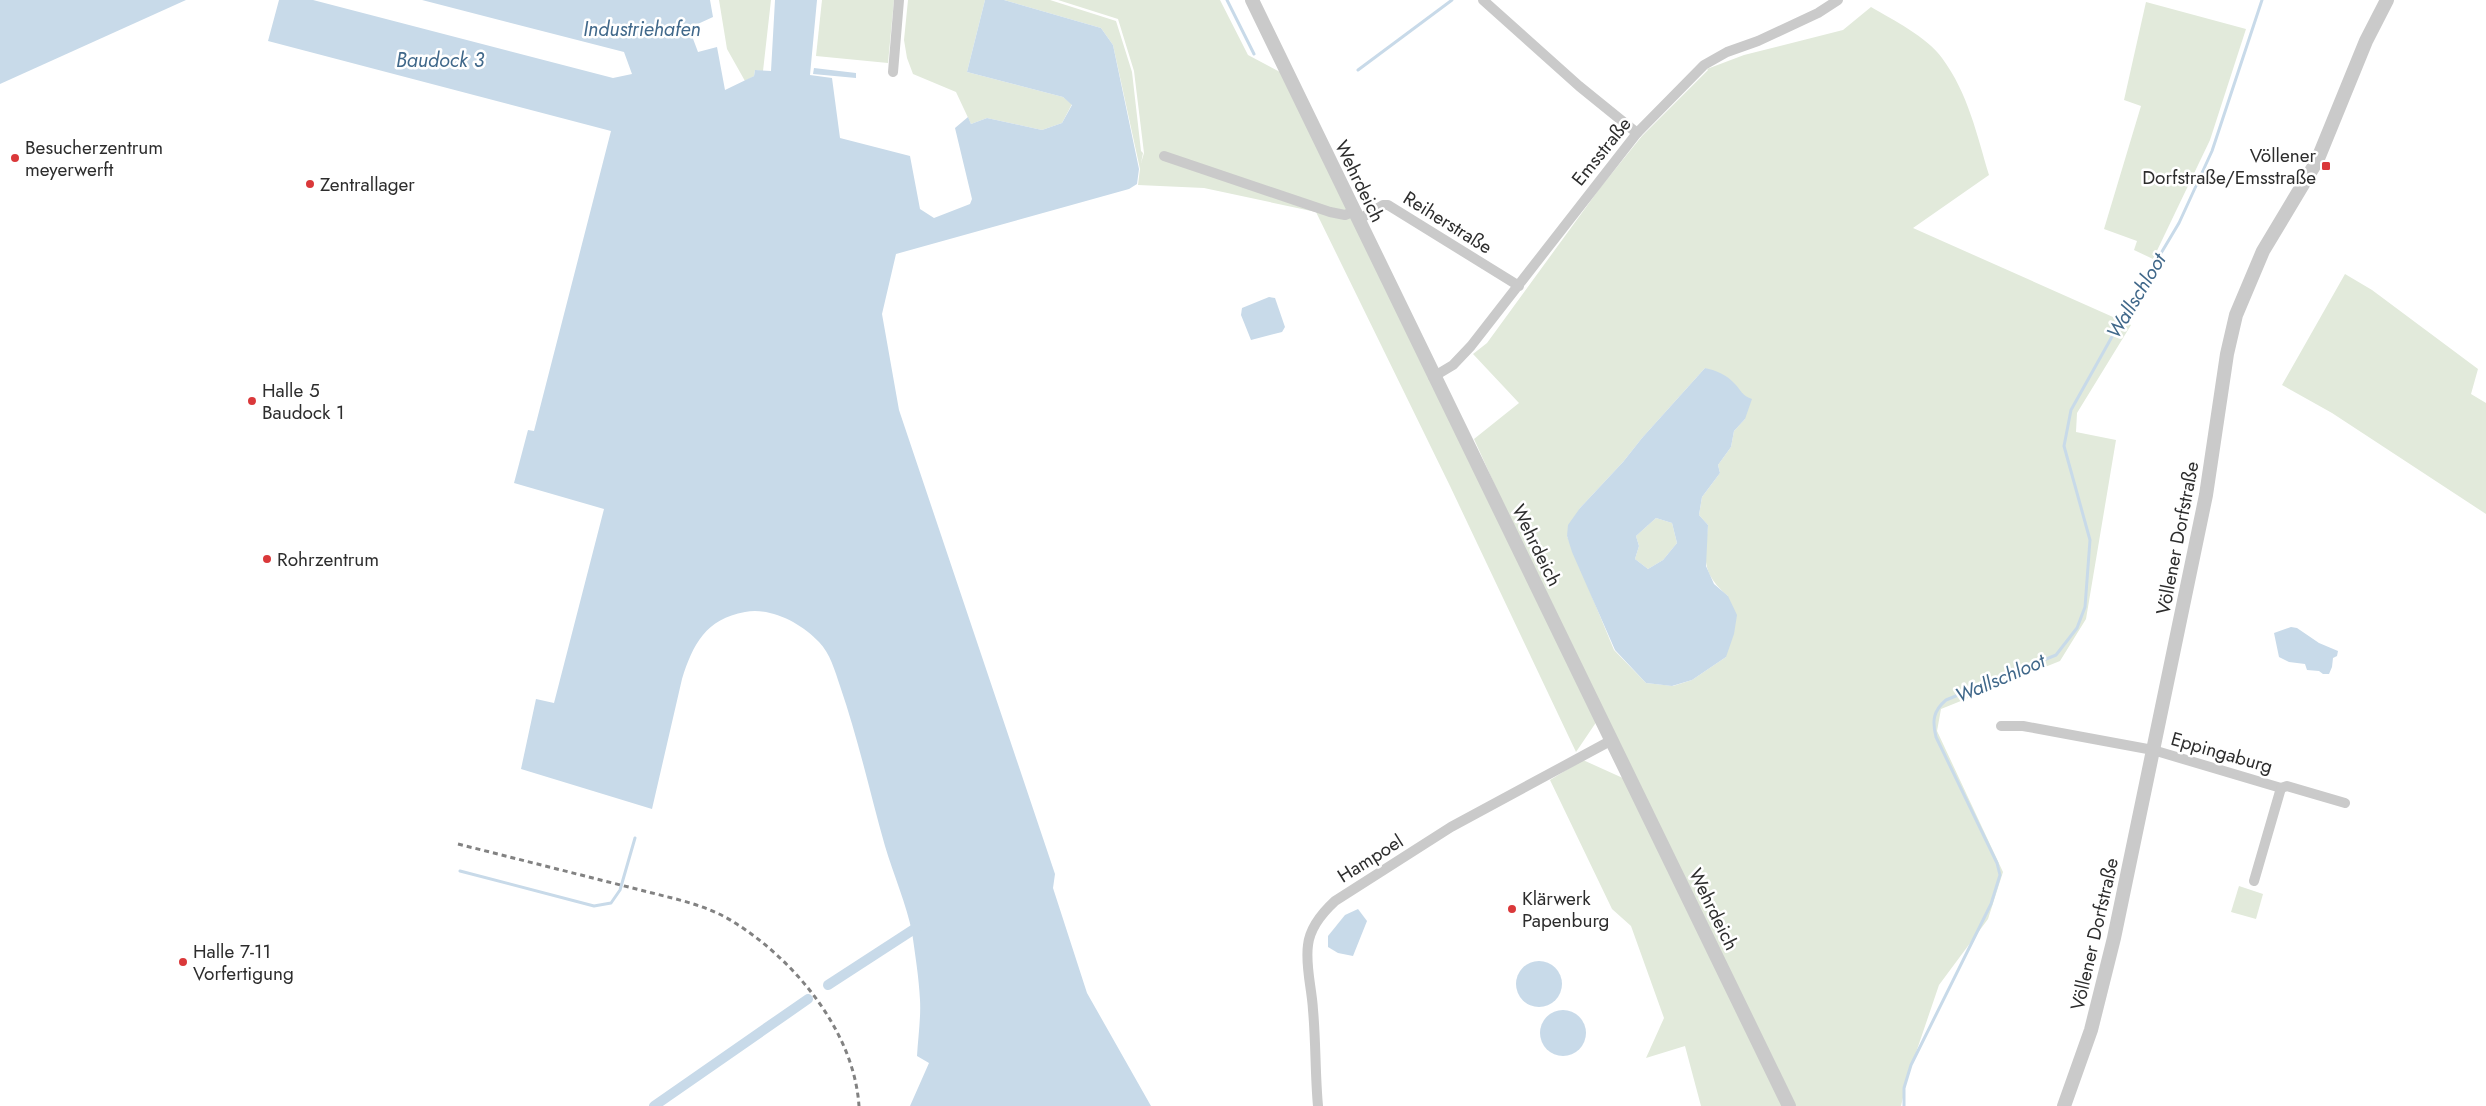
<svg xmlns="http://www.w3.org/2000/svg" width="2486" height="1106" font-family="Jost,sans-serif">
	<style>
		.green { fill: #e2eadb; fill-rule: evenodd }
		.water { fill: #c8dae9; fill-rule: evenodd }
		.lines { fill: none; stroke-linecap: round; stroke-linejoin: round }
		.stream { stroke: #c8dae9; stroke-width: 3 }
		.canal { stroke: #c8dae9; stroke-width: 10 }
		.minor { stroke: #cacaca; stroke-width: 10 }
		.tertiary { stroke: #cacaca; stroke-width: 14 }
		.rail { stroke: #828282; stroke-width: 3; stroke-dasharray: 5 4; stroke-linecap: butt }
		.poi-dot { fill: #da383a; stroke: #fff; stroke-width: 2 }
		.labels { text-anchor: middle; stroke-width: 5; stroke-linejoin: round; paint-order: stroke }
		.poi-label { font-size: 19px; fill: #2d2d2d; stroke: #fff; text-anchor: start }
		.street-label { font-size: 19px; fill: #2d2d2d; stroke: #fff }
		.water-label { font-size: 20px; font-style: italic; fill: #40688a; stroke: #fff }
	</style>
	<rect width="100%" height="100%" fill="#fff"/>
	<g class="green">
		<polygon points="719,0 771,0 763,71 755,70 754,76 745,81 727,49"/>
		<polygon points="822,0 894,0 888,63 816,56"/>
		<polygon points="908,0 985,0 967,72 1063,97 1072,104 1062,123 1042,130 987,118 971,124 956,92 913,74 907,58 904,40"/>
		<polygon points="1004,0 1050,0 1116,21 1132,72 1141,151 1143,153 1141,163 1144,153 1134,71 1118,19 1058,0 1220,0 1248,55 1280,72 1597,721 1576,752 1450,486 1316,212 1204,188 1138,185 1140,169 1113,45 1101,28"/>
		<polygon points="2146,2 2246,29 2210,140 2153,259 2134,250 2137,241 2104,229 2141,106 2124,100"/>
		<path d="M1871 7C1893 20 1927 37 1942 58 1968 93 1977 135 1989 175L1913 228 2131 325 2077 413 2076 432 2116 440 2086 619 2060 661 1941 709 1937 731 2003 872 1988 919 1939 985 1908 1076 1901 1106H1794L1526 554 1474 439 1519 403 1473 354 1487 343 1600 188 1642 136 1708 70 1707 69 1744 55 1843 30ZM1705 368C1736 384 1741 383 1745 419L1734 431 1731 447 1718 465 1720 473 1702 497 1699 515 1708 525C1705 559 1700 572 1728 596L1726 657 1692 680 1673 686 1646 683 1614 650 1567 536 1580 508 1623 462 1642 438Z"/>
		<polygon points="2345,274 2372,290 2478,369 2471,394 2486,403 2486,514 2332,413 2282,385"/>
		<polygon points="1656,518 1672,523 1677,543 1663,560 1648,569 1635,559 1639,546 1636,536"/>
		<polygon points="1583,760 1625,779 1785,1106 1701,1106 1685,1046 1646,1058 1664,1018 1631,926 1612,909 1550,780"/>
		<polygon points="2239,886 2263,894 2256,919 2231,912"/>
	</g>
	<g class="water">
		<polygon points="0,0 186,0 0,84"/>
		<path d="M279 0H313L613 78 632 74 624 52 422 0H710L713 17 689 28 698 52 717 47 725 90 754 76 755 70 771 71 775 0H817L810 75 832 78 840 138 910 156 920 209 934 218 970 204 972 199 955 128 968 117 971 124 987 118 1042 130 1062 123 1072 105 1063 97 967 72 985 0H1004L1101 28 1113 45 1139 169 1137 184 1129 189 896 254 882 314 899 410 1055 874 1053 888 1087 993 1151 1106H910L929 1063 917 1056C918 1038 921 1018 920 1000 919 978 915 954 912 932 907 906 893 873 885 846 870 793 858 738 840 686 835 671 830 653 819 642 801 623 771 607 745 612 706 619 693 644 682 679L652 809 521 769 536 699 554 703 604 509 514 483 528 430 534 431 611 131 268 41Z"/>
		<polygon points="814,68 856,73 856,78 813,74"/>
		<polygon points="1269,297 1275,298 1285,327 1282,332 1251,340 1241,315 1242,308"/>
		<path d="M1705 368C1715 370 1727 375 1734 383 1742 391 1741 395 1752 399L1745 419 1734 431 1731 447 1718 465 1720 473 1702 497 1699 515 1708 525 1706 566 1714 584 1728 596 1737 615 1734 634 1726 657 1692 680 1672 686 1646 683 1615 650 1572 552 1567 536 1568 525 1580 508 1623 462 1642 438ZM1656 518 1672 523 1677 543 1663 560 1648 569 1635 559 1639 546 1636 536Z"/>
		<polygon points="2291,627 2297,628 2319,643 2338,651 2337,656 2333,658 2332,667 2329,674 2323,674 2319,671 2307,670 2305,664 2289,662 2279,657 2274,633"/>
		<polygon points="1358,909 1367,921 1353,956 1338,953 1328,947 1328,936 1345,915"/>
		<circle cx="1539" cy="984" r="23"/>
		<circle cx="1563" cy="1033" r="23"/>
	</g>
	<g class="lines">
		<g class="stream">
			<polyline points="1227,0 1254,54"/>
			<polyline points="1358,70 1452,0"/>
			<polyline points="460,871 594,906 611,903 620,890 635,838"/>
			<path d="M1904 1106V1088L1911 1065 1991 904 2000 875 1997 863 1936 737C1932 721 1933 711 1946 700L2056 655 2077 628 2085 607 2090 540 2064 446 2071 410 2123 317 2179 223 2212 151 2262 0"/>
		</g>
		<g class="canal">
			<polyline points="828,985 922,924"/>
			<polyline points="654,1106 808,999"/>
		</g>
		<g class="minor">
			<polyline points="1483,0 1579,86 1637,133"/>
			<polyline points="893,72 899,0"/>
			<polyline points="1164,156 1330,212 1345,215 1355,211"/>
			<polyline points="1358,220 1383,205 1388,205 1519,286"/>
			<polyline points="1433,377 1453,365 1471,346 1637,133 1704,65 1727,52 1758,41 1818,13 1838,0"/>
			<polyline points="2001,726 2023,726 2153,750 2281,788 2254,881"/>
			<polyline points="2281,788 2287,786 2345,803"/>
			<path d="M1318 1106C1315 1074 1316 1042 1313 1010 1312 989 1305 966 1308 945 1310 927 1322 913 1335 901L1451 827 1612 740"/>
		</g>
		<g class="tertiary">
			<polyline points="1252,0 1789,1106"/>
			<polyline points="2064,1106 2091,1030 2114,938 2206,495 2227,354 2236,315 2263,251 2317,161 2366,41 2387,0"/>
		</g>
		<path class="rail" d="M458 844 676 899C695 904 714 910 732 921 794 959 854 1031 859 1106"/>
	</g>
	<g class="poi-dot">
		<circle cx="15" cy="158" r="5"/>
		<rect x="2321" y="161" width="10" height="10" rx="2.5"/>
		<circle cx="310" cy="184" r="5"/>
		<circle cx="252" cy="401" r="5"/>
		<circle cx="267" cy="559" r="5"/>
		<circle cx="1512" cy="909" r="5"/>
		<circle cx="183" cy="962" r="5"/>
	</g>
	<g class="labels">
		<g class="poi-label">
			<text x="25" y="154">Besucherzentrum<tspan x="25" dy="22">meyerwerft</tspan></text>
			<text x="2316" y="162" text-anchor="end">Völlener<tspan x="2316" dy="22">Dorfstraße/Emsstraße</tspan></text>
			<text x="320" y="191">Zentrallager</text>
			<text x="262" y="397">Halle 5<tspan x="262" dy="22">Baudock 1</tspan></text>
			<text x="277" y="566">Rohrzentrum</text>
			<text x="1522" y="905">Klärwerk<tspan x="1522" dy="22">Papenburg</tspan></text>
			<text x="193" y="958">Halle 7-11<tspan x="193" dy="22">Vorfertigung</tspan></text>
		</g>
		<g class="street-label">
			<text transform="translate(1601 151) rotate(-51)" y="7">Emsstraße</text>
			<text transform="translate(1360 181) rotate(64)" y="7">Wehrdeich</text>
			<text transform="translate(1448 222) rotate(32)" y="7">Reiherstraße</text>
			<text transform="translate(2177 538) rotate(-79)" y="7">Völlener Dorfstraße</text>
			<text transform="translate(1537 545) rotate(64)" y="7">Wehrdeich</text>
			<text transform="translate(2222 752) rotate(16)" y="7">Eppingaburg</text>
			<text transform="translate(1370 858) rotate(-32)" y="7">Hampoel</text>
			<text transform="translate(1714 909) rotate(64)" y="7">Wehrdeich</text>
			<text transform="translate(2094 934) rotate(-77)" y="7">Völlener Dorfstraße</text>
		</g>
		<g class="water-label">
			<text x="642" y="36">Industriehafen</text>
			<text x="440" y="67">Baudock 3</text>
			<text transform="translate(2136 296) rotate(-59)" y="7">Wallschloot</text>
			<text transform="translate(2000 678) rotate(-23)" y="7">Wallschloot</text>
		</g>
	</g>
</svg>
